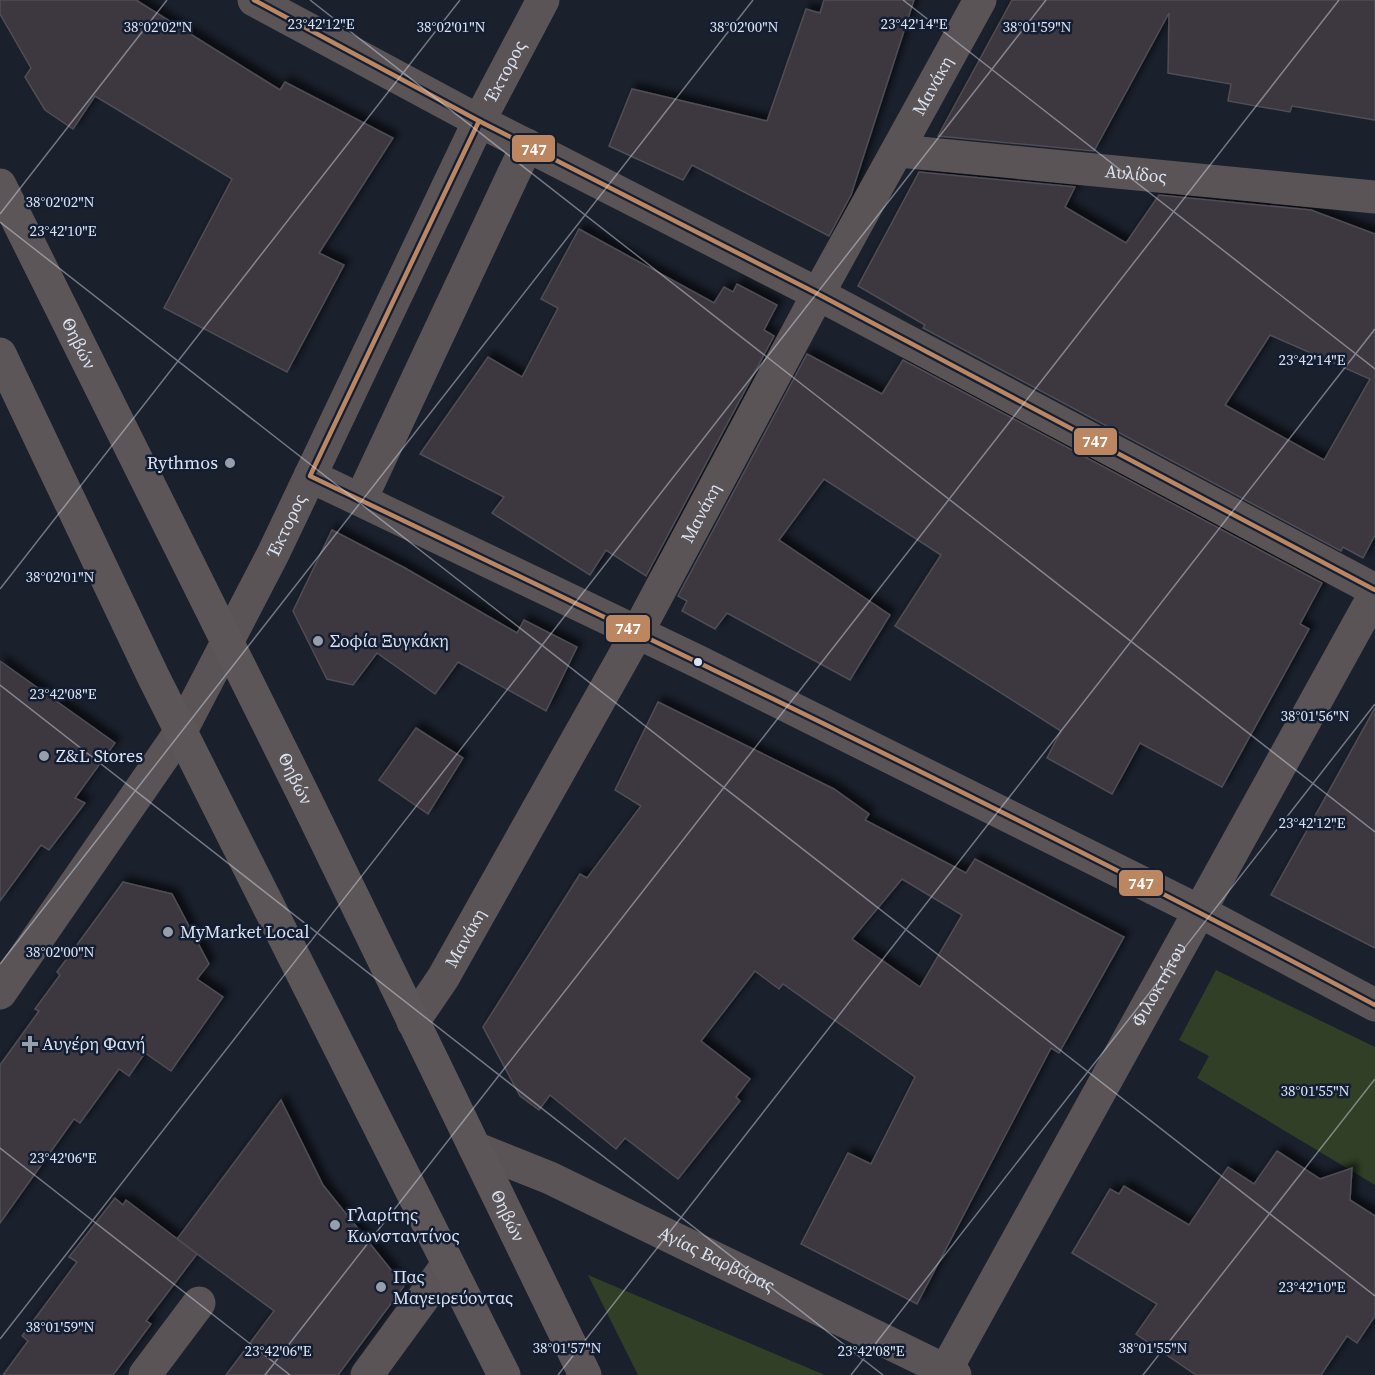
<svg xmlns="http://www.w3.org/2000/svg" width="1375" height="1375" font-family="'Source Serif 4',serif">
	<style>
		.green { fill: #303f26 }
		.building { fill: #3d3741; stroke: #4f4d54; stroke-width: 1.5; fill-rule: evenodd; filter: url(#shadow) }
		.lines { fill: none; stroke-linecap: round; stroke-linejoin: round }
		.minor { stroke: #5a5456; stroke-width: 33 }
		.major { stroke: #5c5658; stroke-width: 33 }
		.bus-1-casing { stroke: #131e33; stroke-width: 9 }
		.bus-1 { stroke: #bb8660; stroke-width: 4.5 }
		.ticks { fill: none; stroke: #dbe3f1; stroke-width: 1.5; stroke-opacity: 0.45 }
		.poi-dot { fill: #979fac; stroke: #131e33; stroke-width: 2 }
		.bus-dot { fill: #dbe3f1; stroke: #131e33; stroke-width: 2 }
		.labels { text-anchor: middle; stroke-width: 5; stroke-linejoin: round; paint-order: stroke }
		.street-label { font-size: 18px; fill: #dbe3f1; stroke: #131e33 }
		.poi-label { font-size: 18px; fill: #dbe3f1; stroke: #131e33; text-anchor: start }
		.ticks-label { font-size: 15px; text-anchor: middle; fill: #dbe3f1; stroke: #131e33; stroke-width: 5; stroke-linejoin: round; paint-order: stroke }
		.line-badge { stroke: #131e33; stroke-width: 2 }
		.badge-label { font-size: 16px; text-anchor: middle; font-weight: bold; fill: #fff }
	</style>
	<defs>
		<filter id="shadow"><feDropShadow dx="5.5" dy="-5.5" stdDeviation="3" flood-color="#0009"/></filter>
	</defs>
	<rect width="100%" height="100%" fill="#1a202c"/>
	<g class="green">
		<polygon points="1216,970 1375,1047 1375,1185 1197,1078 1209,1056 1179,1040"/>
		<polygon points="588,1275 825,1375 638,1375"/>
	</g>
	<g class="building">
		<polygon points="0,0 136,0 280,90 285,82 393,138 319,253 344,265 287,372 164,308 232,179 95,96 73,129 45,110 25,77 31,68 0,14"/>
		<polygon points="824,0 914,0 851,195 829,236 692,165 683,180 609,146 632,89 767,121 806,9 820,13"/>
		<polygon points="1012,0 1375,0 1375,120 1292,106 1290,112 1228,101 1231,84 1168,73 1169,13 1094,151 938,136"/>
		<path d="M919 172 1075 187 1065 207 1126 243 1159 195 1311 210 1375 234V535L1363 558 1343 547 1341 551 923 328 925 325 858 286ZM1270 335 1370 379 1324 460 1225 405Z"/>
		<polygon points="579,229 714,303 724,287 733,292 737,284 777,305 764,330 774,336 646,576 606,550 590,575 492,513 504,497 420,454 488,357 522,377 558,308 541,299"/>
		<polygon points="807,354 882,394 903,360 1322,583 1300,624 1309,629 1222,787 1140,743 1112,794 1047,758 1061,731 895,626 941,555 824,479 779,540 890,615 850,680 727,613 715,629 682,611 687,601 678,596"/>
		<polygon points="332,530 405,568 517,633 524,620 577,647 546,711 458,662 435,694 377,653 353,685 327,679 293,611"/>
		<polygon points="0,661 115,743 75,798 85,803 49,850 41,845 0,901"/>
		<path d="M658 702 834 789 869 814 865 820 966 873 975 859 1124 937 1059 1053 1051 1048 917 1304 801 1244 848 1153 871 1164 915 1077 783 984 779 989 755 971 701 1041 750 1079 736 1097 740 1101 678 1179 625 1138 616 1149 550 1095 539 1110 520 1096 483 1027 580 874 587 878 641 806 615 790ZM902 879 962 915 920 987 852 939Z"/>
		<polygon points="1375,708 1375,948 1271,895"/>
		<polygon points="416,728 463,758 428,814 379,780"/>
		<polygon points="123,882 172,894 209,964 197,979 223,997 171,1071 145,1053 129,1076 119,1069 80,1123 74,1119 0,1223 0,1065 39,1011 35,1009 60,975 57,972"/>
		<polygon points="281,1100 323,1185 404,1286 338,1375 226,1375 274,1311 177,1239"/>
		<polygon points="1277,1151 1320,1179 1352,1168 1350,1200 1375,1216 1375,1316 1357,1343 1347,1336 1321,1375 1196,1375 1136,1334 1157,1304 1072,1253 1110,1189 1119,1194 1124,1186 1189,1225 1228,1167 1254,1184"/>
		<polygon points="115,1198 123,1205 126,1200 197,1254 146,1321 151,1324 113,1375 3,1375 28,1341 22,1336 77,1262 69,1257"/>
	</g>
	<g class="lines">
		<g class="minor">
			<polyline points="254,0 479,121 818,294 1375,590"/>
			<path id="s1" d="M899 151 1375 197"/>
			<polyline points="310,476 697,661 1201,912 1375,1005"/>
			<polyline points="361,499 527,145"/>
			<path id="s2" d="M0 993 181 731 273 554 479 121 543 0"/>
			<path id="s3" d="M413 1022 443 978 637 633 818 294 980 0"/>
			<path id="s4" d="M475 1148 550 1178 955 1375"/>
			<polyline points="145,1375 199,1303"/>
			<polyline points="367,1375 448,1264"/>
			<path id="s5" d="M943 1375 1375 594"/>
		</g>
		<g class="major">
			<path id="s6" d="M0 185 306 800 585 1375"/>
			<polyline points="0,354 153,676 504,1375"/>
		</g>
		<defs>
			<g id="bus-1">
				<polyline points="254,0 479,121 818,294 1375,590"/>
				<path d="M479 121 310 476C668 647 1025 818 1375 1005"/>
			</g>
		</defs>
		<use href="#bus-1" class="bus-1-casing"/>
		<use href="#bus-1" class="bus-1"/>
	</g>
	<path class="ticks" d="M310 0 1375 832M903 0 1375 369M0 214 167 0M0 222 1375 1296M0 589 460 0M0 685 883 1375M0 964 753 0M0 1148 290 1375M0 1339 1046 0M265 1375 1339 0M558 1375 1375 329M851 1375 1375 704M1143 1375 1375 1079"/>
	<g class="poi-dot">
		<circle cx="230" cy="463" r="6"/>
		<circle cx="318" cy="641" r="6"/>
		<circle cx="44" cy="756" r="6"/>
		<circle cx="168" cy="932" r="6"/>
		<path d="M27 1035h6v6h6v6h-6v6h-6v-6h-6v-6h6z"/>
		<circle cx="335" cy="1225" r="6"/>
		<circle cx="381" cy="1287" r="6"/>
	</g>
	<circle class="bus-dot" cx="698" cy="662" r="5"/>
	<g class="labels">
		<g class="street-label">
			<text dy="6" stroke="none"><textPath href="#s2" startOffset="1053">Έκτορος</textPath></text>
			<text dy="6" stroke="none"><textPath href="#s3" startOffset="1071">Μανάκη</textPath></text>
			<text dy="6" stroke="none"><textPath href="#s1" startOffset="238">Αυλίδος</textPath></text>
			<text dy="6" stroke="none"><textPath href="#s6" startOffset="177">Θηβών</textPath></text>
			<text dy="6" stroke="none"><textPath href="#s3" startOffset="585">Μανάκη</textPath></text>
			<text dy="6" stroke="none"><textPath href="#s2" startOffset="549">Έκτορος</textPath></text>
			<text dy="6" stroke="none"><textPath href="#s6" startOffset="663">Θηβών</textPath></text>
			<text dy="6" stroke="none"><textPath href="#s3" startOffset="99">Μανάκη</textPath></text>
			<text dy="6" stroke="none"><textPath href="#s5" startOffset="446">Φιλοκτήτου</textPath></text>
			<text dy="6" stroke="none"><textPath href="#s6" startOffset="1149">Θηβών</textPath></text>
			<text dy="6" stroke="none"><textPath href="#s4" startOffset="266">Αγίας Βαρβάρας</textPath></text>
		</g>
		<g class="poi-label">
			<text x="218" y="469" text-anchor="end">Rythmos</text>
			<text x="330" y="647">Σοφία Ξυγκάκη</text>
			<text x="56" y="762">Z&amp;L Stores</text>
			<text x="180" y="938">MyMarket Local</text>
			<text x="42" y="1050">Αυγέρη Φανή</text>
			<text x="347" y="1221">Γλαρίτης<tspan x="347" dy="21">Κωνσταντίνος</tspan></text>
			<text x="393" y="1283">Πας<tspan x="393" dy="21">Μαγειρεύοντας</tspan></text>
		</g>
	</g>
	<g class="ticks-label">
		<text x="321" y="29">23°42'12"E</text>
		<text x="914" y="29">23°42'14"E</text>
		<text x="158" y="32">38°02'02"N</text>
		<text x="451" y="32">38°02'01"N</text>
		<text x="744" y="32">38°02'00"N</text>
		<text x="1037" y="32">38°01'59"N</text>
		<text x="60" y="207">38°02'02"N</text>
		<text x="63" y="236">23°42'10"E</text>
		<text x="1312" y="365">23°42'14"E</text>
		<text x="60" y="582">38°02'01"N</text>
		<text x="63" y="699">23°42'08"E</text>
		<text x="1315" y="721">38°01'56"N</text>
		<text x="1312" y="828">23°42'12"E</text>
		<text x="60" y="957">38°02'00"N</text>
		<text x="1315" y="1096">38°01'55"N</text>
		<text x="63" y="1163">23°42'06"E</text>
		<text x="1312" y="1292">23°42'10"E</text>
		<text x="60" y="1332">38°01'59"N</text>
		<text x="567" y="1353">38°01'57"N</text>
		<text x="1153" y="1353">38°01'55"N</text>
		<text x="278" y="1356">23°42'06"E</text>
		<text x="871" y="1356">23°42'08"E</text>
	</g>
	<g class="line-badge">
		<rect x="511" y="134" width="45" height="29" rx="6" fill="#bb8660"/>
		<rect x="1073" y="427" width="45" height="29" rx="6" fill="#bb8660"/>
		<rect x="605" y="614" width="46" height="29" rx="6" fill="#bb8660"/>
		<rect x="1118" y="869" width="46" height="28" rx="6" fill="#bb8660"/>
	</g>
	<g class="badge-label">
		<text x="534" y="155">747</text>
		<text x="1095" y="447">747</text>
		<text x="628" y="634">747</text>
		<text x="1141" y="889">747</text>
	</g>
</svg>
